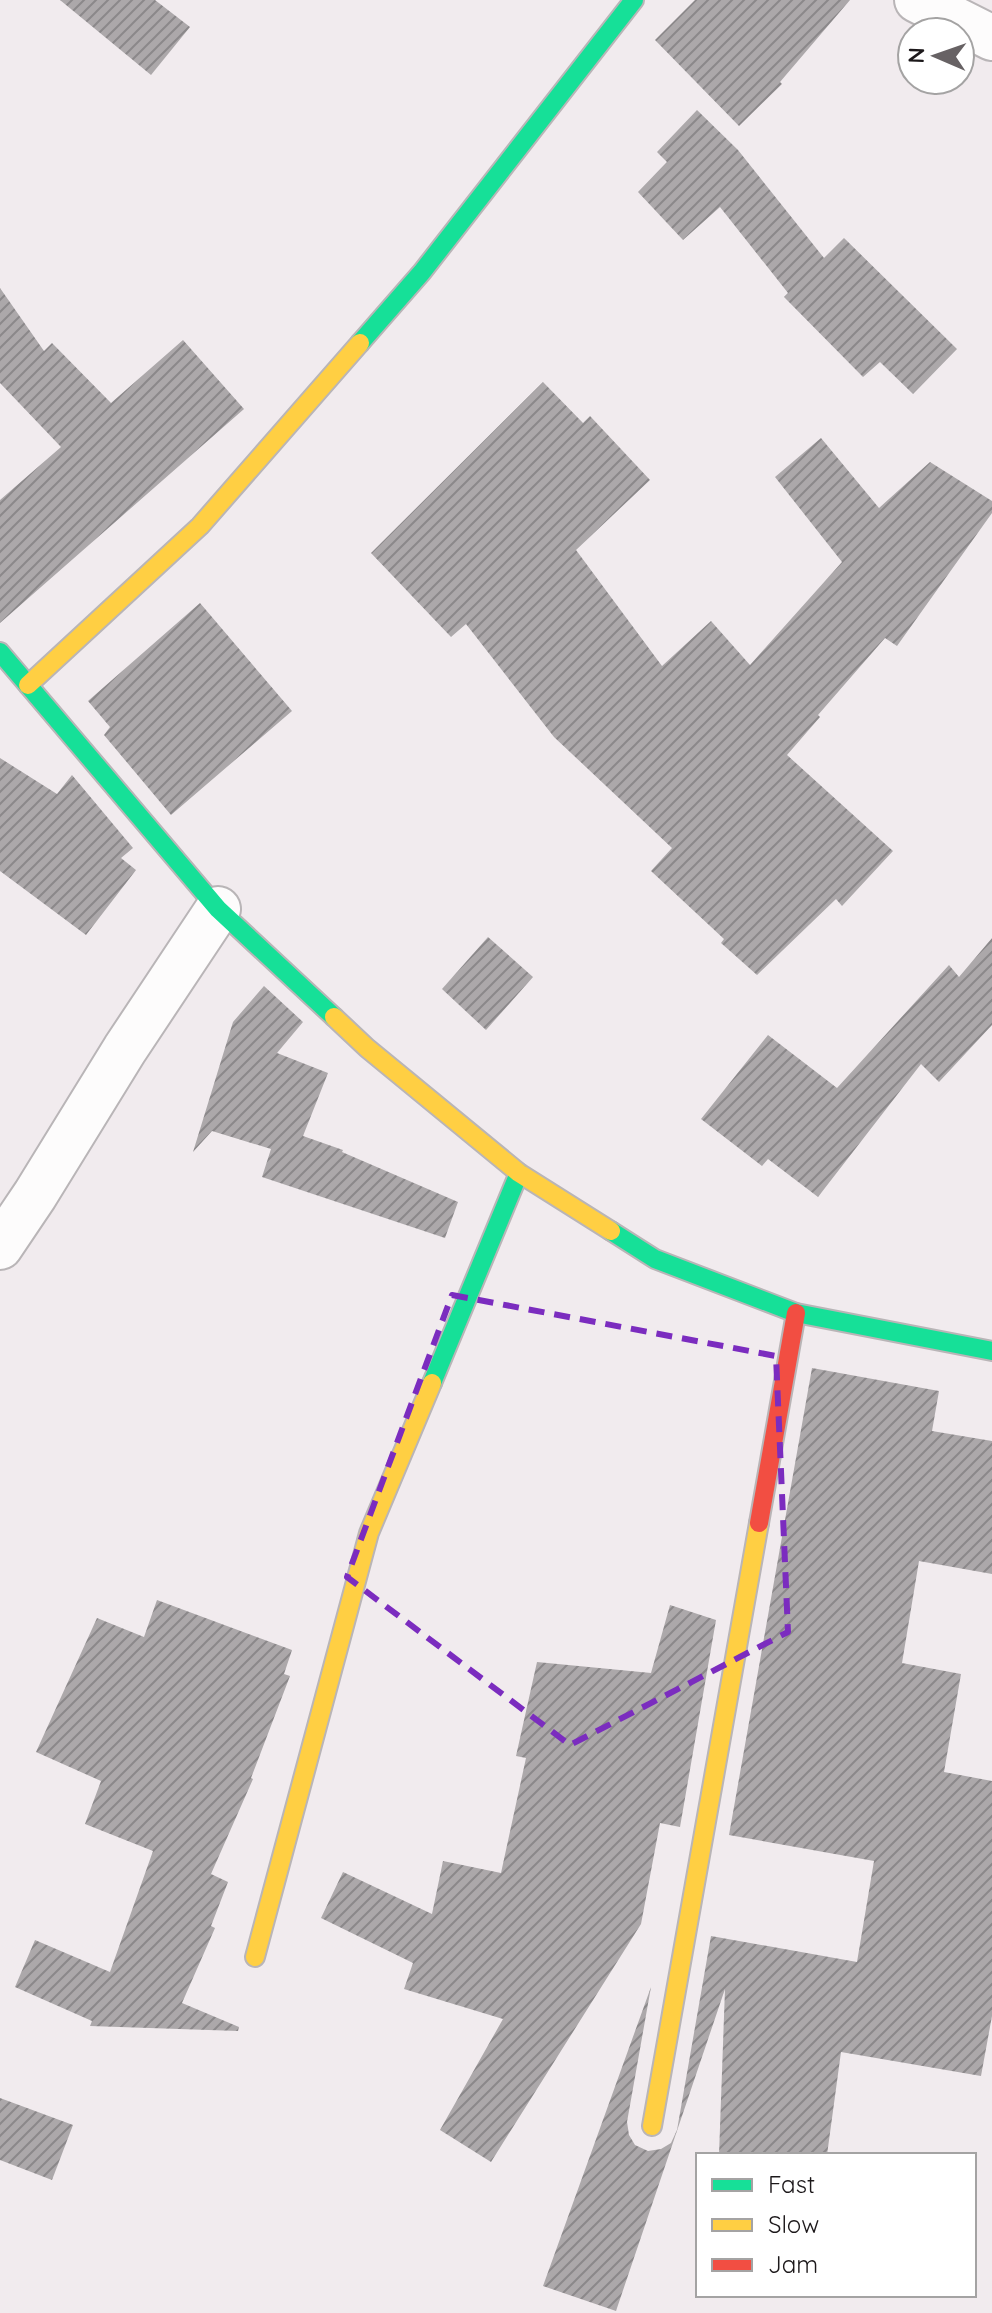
<svg xmlns="http://www.w3.org/2000/svg" width="992" height="2313" font-family="Quicksand,sans-serif">
	<style>
		.building { fill: url(#building-hatch) }
		.lines { fill: none; stroke-linecap: round; stroke-linejoin: round }
		.street-casing { stroke: #b9b5b7; stroke-width: 48 }
		.fast-casing { stroke: #b9b5b7; stroke-width: 22 }
		.slow-casing { stroke: #b9b5b7; stroke-width: 22 }
		.jam-casing { stroke: #b9b5b7; stroke-width: 22 }
		.street { stroke: #fdfcfc; stroke-width: 44 }
		.fast { stroke: #16e098; stroke-width: 18 }
		.slow { stroke: #ffcf43; stroke-width: 18 }
		.jam { stroke: #f24e42; stroke-width: 18 }
		.marked { fill: none; stroke: #7b2cbf; stroke-width: 6; stroke-dasharray: 16 10; stroke-linejoin: round }
	</style>
	<defs>
		<pattern id="building-hatch" width="6" height="6" patternUnits="userSpaceOnUse" patternTransform="scale(2)"><rect width="6" height="6" fill="#aca8aa"/><path d="M-1 1l2-2M0 6l6-6M5 7l2-2" fill="none" stroke="#8b888a"/></pattern>
	</defs>
	<rect width="100%" height="100%" fill="#f1ebee"/>
	<g class="building">
		<polygon points="60,0 155,0 190,27 151,75"/>
		<polygon points="695,0 850,0 780,82 782,84 739,126 655,40"/>
		<polygon points="697,110 738,150 824,258 844,238 957,349 913,394 880,362 863,377 784,297 788,293 720,207 683,240 638,192 667,162 657,152"/>
		<polygon points="0,288 44,351 52,343 111,403 183,340 244,409 0,623 0,500 61,447 0,383"/>
		<polygon points="543,382 583,423 590,416 650,480 576,550 662,666 711,621 750,665 842,562 775,477 821,438 879,508 930,462 992,501 992,513 897,646 885,638 818,715 820,717 787,755 893,851 842,906 836,899 757,975 721,943 724,939 651,871 672,848 554,737 466,624 451,637 371,553"/>
		<polygon points="200,603 292,711 171,815 104,735 110,727 88,701"/>
		<polygon points="0,758 57,794 72,775 133,848 121,858 136,870 86,935 0,871"/>
		<polygon points="488,937 533,977 486,1030 442,989"/>
		<polygon points="992,938 992,1025 939,1082 921,1064 818,1197 768,1159 762,1166 701,1119 768,1035 837,1088 949,965 959,977"/>
		<polygon points="264,986 303,1022 277,1053 328,1073 303,1136 343,1150 342,1152 458,1202 445,1238 262,1177 271,1149 212,1131 193,1152 233,1022"/>
		<polygon points="812,1368 939,1391 932,1431 992,1441 992,1574 919,1561 902,1663 961,1674 944,1772 992,1781 992,2016 981,2076 841,2052 827,2155 719,2155 725,1989 616,2311 543,2286 651,1987 627,2122 629,2135 635,2145 648,2151 661,2149 671,2143 677,2130 711,1936 857,1962 874,1861 729,1835"/>
		<polygon points="157,1600 292,1650 284,1674 290,1676 251,1778 253,1779 211,1874 228,1882 211,1926 215,1928 182,2003 239,2027 238,2031 90,2026 92,2021 15,1987 35,1940 110,1972 153,1851 85,1824 101,1781 36,1752 97,1618 144,1637"/>
		<polygon points="670,1605 716,1620 680,1827 660,1823 641,1924 491,2162 440,2130 503,2019 404,1989 413,1963 321,1918 343,1872 432,1914 443,1861 501,1873 526,1758 516,1756 537,1662 651,1673"/>
		<polygon points="0,2098 73,2125 52,2180 0,2160"/>
	</g>
	<g class="lines">
		<defs>
			<g id="street">
				<polyline points="917,0 992,38"/>
				<polyline points="0,1247 35,1195 125,1049 218,909"/>
			</g>
			<g id="fast">
				<polyline points="360,343 422,272 634,0"/>
				<polyline points="0,652 218,909 334,1017"/>
				<polyline points="611,1231 655,1259 796,1313 992,1351"/>
				<polyline points="432,1383 519,1173"/>
			</g>
			<g id="slow">
				<polyline points="28,685 200,526 360,343"/>
				<polyline points="334,1017 367,1048 519,1173 611,1231"/>
				<polyline points="255,1957 369,1533 432,1383"/>
				<polyline points="652,2126 759,1523"/>
			</g>
			<polyline id="jam" points="759,1523 796,1313"/>
		</defs>
		<use href="#street" class="street-casing"/>
		<use href="#fast" class="fast-casing"/>
		<use href="#slow" class="slow-casing"/>
		<use href="#jam" class="jam-casing"/>
		<use href="#street" class="street"/>
		<use href="#fast" class="fast"/>
		<use href="#slow" class="slow"/>
		<use href="#jam" class="jam"/>
	</g>
	<path class="marked" d="M452 1295 776 1356 788 1632 570 1745 347 1577Z"/>
	<rect x="696" y="2153" width="280" height="144" fill="#ffffff" stroke="#a4a3a3" stroke-width="2"/>
	<rect x="712" y="2179" width="40" height="12" fill="#16e098" stroke="#a4a3a3" stroke-width="2"/>
	<text x="768" y="2193" font-size="24" fill="#1c181a">Fast</text>
	<rect x="712" y="2219" width="40" height="12" fill="#ffcf43" stroke="#a4a3a3" stroke-width="2"/>
	<text x="768" y="2233" font-size="24" fill="#1c181a">Slow</text>
	<rect x="712" y="2259" width="40" height="12" fill="#f24e42" stroke="#a4a3a3" stroke-width="2"/>
	<text x="768" y="2273" font-size="24" fill="#1c181a">Jam</text>
	<g transform="translate(936 56) rotate(272)"><circle r="38" fill="#ffffff" stroke="#a4a3a3" stroke-width="2"/>
	<path d="M0-6L14 30L0 20L-14 30Z" fill="#676264"/>
	<text y="-12" font-size="22" font-weight="bold" text-anchor="middle" fill="#1c181a">N</text>
	</g>
</svg>
